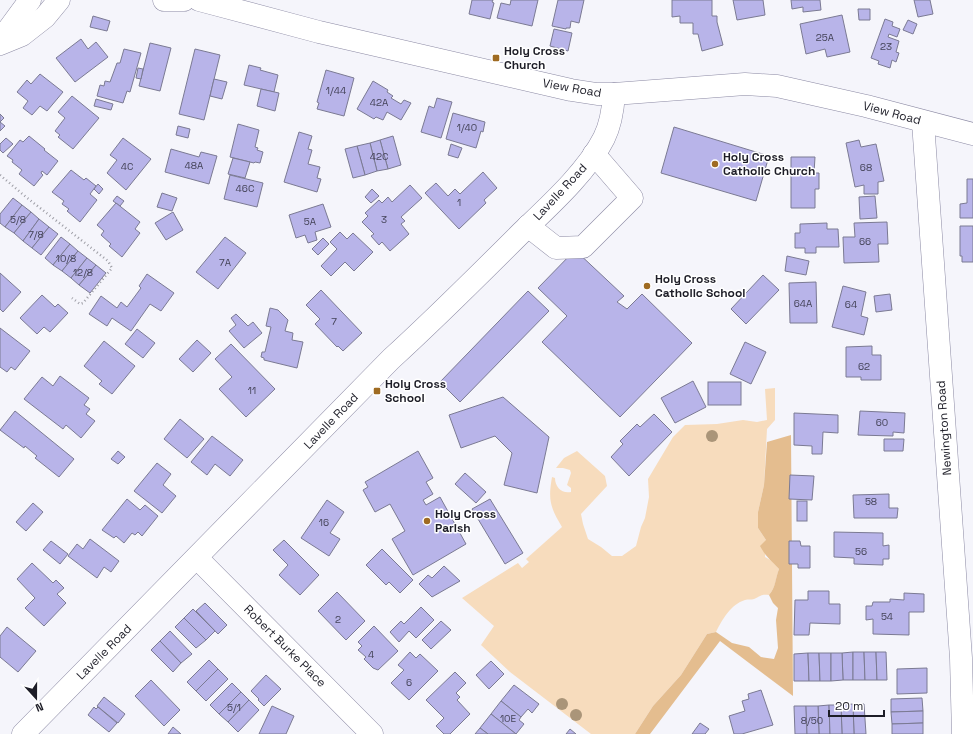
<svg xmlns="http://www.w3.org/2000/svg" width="973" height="734" font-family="'Space Grotesk',sans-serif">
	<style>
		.green { fill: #f7dcbd }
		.forest { fill: #e4bd8f }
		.building { fill: #b8b4e9; stroke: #7b7a93 }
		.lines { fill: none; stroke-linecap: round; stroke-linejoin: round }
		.minor-casing { stroke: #8c8aa4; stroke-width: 23 }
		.major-casing { stroke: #8c8aa4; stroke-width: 23 }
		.path { stroke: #9d9da5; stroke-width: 2.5; stroke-dasharray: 1 3; stroke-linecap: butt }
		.minor { stroke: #fff; stroke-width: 22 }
		.major { stroke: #fff; stroke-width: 22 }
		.tree { fill: #aa9579 }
		.poi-dot { fill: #9f6b22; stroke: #fff; stroke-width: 1.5 }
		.labels { text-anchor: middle; stroke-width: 3; stroke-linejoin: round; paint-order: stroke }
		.number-label { font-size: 10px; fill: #444358 }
		.poi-label { font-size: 12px; font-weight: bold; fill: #1d1d27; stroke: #fff; text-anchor: start }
		.street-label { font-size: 12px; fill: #1d1d27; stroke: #fff }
	</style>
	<rect width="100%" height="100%" fill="#f5f5fb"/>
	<path class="green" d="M775 388V420L767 429 764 485 758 512V528L766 540 765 557 772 561 779 569C775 580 776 587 769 595 761 594 761 596 754 599 751 600 748 599 745 600 731 604 722 620 716 632L707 634 681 675 653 706 635 734H591L510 672 481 645 494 626 462 598 518 563 522 568 529 562 526 559 562 527C550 507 548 500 552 477L555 478C555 487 562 494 571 492V488L567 485 571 473 570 470 563 468H556L564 458 577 451 605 476 607 486 581 514 583 524 588 539 601 547 612 556H622L636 546 641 527 645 518 649 497 648 479 673 437 685 425 717 424 743 420 757 422 767 420 765 389Z"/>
	<path class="forest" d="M791 435 793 696 720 641 650 734H635L653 706 681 675 707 634 716 632 732 643 749 647 761 657 774 659 778 648 776 620 778 608 773 603 769 595C776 587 775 579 779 569 771 560 766 557 760 546L766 540 758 528V512L764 485 767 442Z"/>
	<g class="building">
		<polygon points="472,0 493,0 492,2 494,3 490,19 469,14"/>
		<polygon points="511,0 538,0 532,26 497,18 501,3 510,5"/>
		<polygon points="558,0 584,0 579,23 571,21 570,28 566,28 566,29 552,26"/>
		<polygon points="672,0 712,0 712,16 717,16 717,22 723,45 702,51 698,34 693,34 693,23 680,23 680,16 672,17"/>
		<polygon points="733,0 763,0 765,15 737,20"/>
		<polygon points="791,0 820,0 821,10 803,12 803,7 792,9"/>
		<polygon points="914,0 930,0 933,14 918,17"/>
		<polygon points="858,9 870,9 870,20 859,20"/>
		<polygon points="842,15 850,52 827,57 825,49 806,54 800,24"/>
		<polygon points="93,16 110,21 107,31 90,27"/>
		<polygon points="885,19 893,22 892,26 900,29 897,37 889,34 888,37 899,41 896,52 899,53 896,62 892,60 890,68 878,64 879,61 871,58"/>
		<polygon points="908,20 917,24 913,34 903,30"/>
		<polygon points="554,29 572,33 568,51 550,46"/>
		<polygon points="81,39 88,49 96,42 108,57 75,82 56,58"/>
		<polygon points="150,43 171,48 160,91 139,86"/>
		<polygon points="124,49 141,53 130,92 127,91 123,103 97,96 100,85 104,86 105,81 110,82 117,63 120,63"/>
		<polygon points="195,49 220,55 204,120 179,114"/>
		<polygon points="249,65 261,68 260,70 278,75 274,92 244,85"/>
		<polygon points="138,68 143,69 141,79 136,78"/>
		<polygon points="326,70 354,78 344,116 317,109 319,103 317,102"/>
		<polygon points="40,74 63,92 47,111 40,106 32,115 23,108 28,101 17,92 27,80 31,84"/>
		<polygon points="214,79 227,82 222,99 210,96"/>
		<polygon points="373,81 388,90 387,92 393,96 391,98 401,104 404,100 411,103 401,120 387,112 383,120 376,117 374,119 357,109"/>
		<polygon points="261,89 279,93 275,111 257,106"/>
		<polygon points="72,96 99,118 73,149 58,137 60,135 55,131 65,118 58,112"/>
		<polygon points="437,98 452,102 441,138 421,132 429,106 434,108"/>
		<polygon points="96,99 113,104 111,110 94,106"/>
		<polygon points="453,113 485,122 483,132 481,131 476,148 446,139"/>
		<polygon points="0,114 4,118 0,122 5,126 0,131"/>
		<polygon points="238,124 259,130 255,147 258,148 257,150 263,152 260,163 255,162 254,163 230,157"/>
		<polygon points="178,126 190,129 188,138 176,135"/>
		<polygon points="674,127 769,156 756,201 661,173"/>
		<polygon points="299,132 312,136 308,149 312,150 308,164 320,167 317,178 321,179 317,192 284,182"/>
		<polygon points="29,136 45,149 44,150 58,161 47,175 42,171 41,173 43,175 34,186 19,174 22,170 12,162 13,160 7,156 20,140 23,142"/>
		<polygon points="393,136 401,165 388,169 380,140"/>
		<polygon points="6,138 13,144 3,153 0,150 0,144"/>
		<polygon points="123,138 151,159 126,190 107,173 117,160 110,155"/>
		<polygon points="380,140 388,169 377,171 370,143"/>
		<polygon points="859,140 861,147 876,144 884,181 878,182 878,194 864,194 864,185 855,187 846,143"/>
		<polygon points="370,143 377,171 365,175 357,146"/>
		<polygon points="451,144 462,148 458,158 448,155"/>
		<polygon points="357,146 365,175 353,178 345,149"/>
		<polygon points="171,149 199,157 201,152 217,156 209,184 165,172"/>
		<polygon points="791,157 815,157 814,173 819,173 819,189 815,189 815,208 791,208"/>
		<polygon points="233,158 250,162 245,178 228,174"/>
		<polygon points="71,170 84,180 86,178 96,186 90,194 97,200 80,222 67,211 69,209 62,204 64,201 52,192"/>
		<polygon points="483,172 497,188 484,200 486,203 459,229 425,193 436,183 448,196 455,189 460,194"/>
		<polygon points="230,175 263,183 257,207 224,199"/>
		<polygon points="967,179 973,179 973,218 960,218 960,204 967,203"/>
		<polygon points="98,184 103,189 99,194 94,189"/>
		<polygon points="410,185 422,198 401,217 405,221 401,224 409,234 390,251 382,242 379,245 371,236 374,234 362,222 368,216 365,213 379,200 382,203 388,197 392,202"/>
		<polygon points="372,189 379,196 371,203 365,197"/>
		<polygon points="162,193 177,198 172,211 157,207"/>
		<polygon points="117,196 124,201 120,206 113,201"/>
		<polygon points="875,196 877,218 860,219 859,197"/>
		<polygon points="13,198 22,205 5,227 0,223 0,214"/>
		<polygon points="116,203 140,222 135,229 140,233 122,257 109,246 111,244 101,235 104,231 97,225"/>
		<polygon points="323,204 331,227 315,232 317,240 308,243 305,235 296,238 289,215"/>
		<polygon points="22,205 31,212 14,233 5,227"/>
		<polygon points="31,212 39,219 23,241 14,233"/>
		<polygon points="173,212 183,230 166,240 155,223"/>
		<polygon points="39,219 49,227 32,248 23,241"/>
		<polygon points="887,222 888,244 878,244 879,262 844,263 843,237 855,237 854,223"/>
		<polygon points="827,223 827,229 838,229 839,247 816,247 816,253 805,253 805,248 795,248 795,233 800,233 800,224"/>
		<polygon points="960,226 973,226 973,262 962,262 962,256 960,256"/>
		<polygon points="49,227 58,234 41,255 32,248"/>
		<polygon points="340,232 347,239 353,233 373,252 354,271 345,262 331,276 321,266 337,249 330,242"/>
		<polygon points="61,237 70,244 53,265 45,258"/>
		<polygon points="225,237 246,253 218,289 196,272"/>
		<polygon points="323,238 329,244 318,255 312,249"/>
		<polygon points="70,244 78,251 62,271 53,265"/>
		<polygon points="575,250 624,296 617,302 627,309 642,294 692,343 620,417 542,342 567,316 538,288"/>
		<polygon points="78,251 87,258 71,278 62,271"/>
		<polygon points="787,256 809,261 806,275 785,271"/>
		<polygon points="87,258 96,265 79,285 71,278"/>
		<polygon points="96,265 106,273 90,293 79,285"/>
		<polygon points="0,273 21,292 3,312 0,309"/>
		<polygon points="147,274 174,293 161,311 150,304 131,331 112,318 107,326 89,314 101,296 117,308 121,302 127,307 141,288 139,286"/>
		<polygon points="763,275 779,290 746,324 731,309"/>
		<polygon points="816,282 817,323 790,323 789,283"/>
		<polygon points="843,286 866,292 861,316 868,318 864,335 832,327"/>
		<polygon points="321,290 362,333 343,351 338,346 337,347 315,324 320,319 306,305"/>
		<polygon points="528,291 549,311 460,402 440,382"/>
		<polygon points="890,294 892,310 876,312 874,296"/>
		<polygon points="42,295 55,307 58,304 68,313 50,332 44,327 37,334 20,318"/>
		<polygon points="270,308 278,310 288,320 285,331 293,333 292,340 303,342 297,368 264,360 264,358 261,357 262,352 265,352 271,327 266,326"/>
		<polygon points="236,314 248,326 253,322 262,333 244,348 229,331 236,325 231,318"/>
		<polygon points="0,328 30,351 15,370 11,367 7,372 0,367"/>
		<polygon points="137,329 155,343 143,358 125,344"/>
		<polygon points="197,340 211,353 193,372 179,359"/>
		<polygon points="104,341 135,366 112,394 99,384 102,381 84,366"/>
		<polygon points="745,342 766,352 751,384 730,374"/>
		<polygon points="231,344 275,389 246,417 219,389 232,377 215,359"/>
		<polygon points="872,346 872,355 881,355 881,380 861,380 861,377 846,377 846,347"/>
		<polygon points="60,376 89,398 84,405 90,409 86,414 95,421 81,438 66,425 63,429 24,399 42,377 53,386"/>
		<polygon points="693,381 706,407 675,423 661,398"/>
		<rect x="708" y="382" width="33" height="23"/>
		<polygon points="503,397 549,437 537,493 504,485 512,453 495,436 461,448 449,415"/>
		<polygon points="15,411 74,459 59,477 35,458 37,456 25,446 24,448 0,430"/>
		<polygon points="860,411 905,413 904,433 893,432 893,436 858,435"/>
		<polygon points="794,413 838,415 838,433 823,432 822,454 812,454 812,446 794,445"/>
		<polygon points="654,414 672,432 629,476 611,457 623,444 620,441 637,424 640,427"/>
		<polygon points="180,419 204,439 187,458 164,439"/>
		<polygon points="212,436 243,460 230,476 215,464 207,475 191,462"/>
		<polygon points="884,439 904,439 903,451 884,451"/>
		<polygon points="118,451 125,457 118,464 111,459"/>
		<polygon points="418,451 433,478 426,482 433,494 423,500 426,505 440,497 466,544 413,575 392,539 405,531 390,504 375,512 363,490 368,487 365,482"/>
		<polygon points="157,463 171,474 163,485 176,496 162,513 134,491"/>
		<polygon points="465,473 486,492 476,503 455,484"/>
		<polygon points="790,475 814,476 812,500 789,499"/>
		<polygon points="889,494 889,508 898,508 897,518 854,518 853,495"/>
		<polygon points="127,499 140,510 145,505 158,516 142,536 138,532 135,535 132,533 124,543 116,536 114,538 102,530"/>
		<polygon points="490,499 523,553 505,564 472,509"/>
		<polygon points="327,500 344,512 330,533 340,539 329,556 301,538"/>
		<rect x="797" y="501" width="10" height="20"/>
		<polygon points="33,503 43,512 26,531 16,522"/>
		<polygon points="834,532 883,533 883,546 889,545 889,559 883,559 883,565 854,564 854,558 834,557"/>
		<polygon points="90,539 119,561 111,572 104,567 97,578 68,556 77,544 83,549"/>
		<polygon points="284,540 319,575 300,595 279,575 288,565 273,550"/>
		<polygon points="51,541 68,554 60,564 43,550"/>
		<polygon points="789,541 800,541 801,546 810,546 810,568 798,568 798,564 789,564"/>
		<polygon points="382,549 413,580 400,593 389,582 386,585 366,565"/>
		<polygon points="32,563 53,583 56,580 64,588 57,594 66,603 44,626 25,608 35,598 17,579"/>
		<polygon points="444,566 460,581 432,597 419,584 428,575 432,578"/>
		<polygon points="808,591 829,591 829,604 840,604 840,624 810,623 809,635 794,635 795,600 808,600"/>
		<polygon points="337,592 365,621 346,640 318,611"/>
		<polygon points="904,593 924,594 924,612 909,612 909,635 873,634 873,619 866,620 866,606 872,606 873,602 890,602 890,599 904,600"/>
		<polygon points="205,603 227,625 218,634 196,611"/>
		<polygon points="421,607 434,620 416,638 409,631 399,642 390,632 401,621 404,624"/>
		<polygon points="193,609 215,631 206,640 184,618"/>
		<polygon points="184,618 206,640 196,648 175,627"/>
		<polygon points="441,621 451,630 431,649 422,640"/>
		<polygon points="374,626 398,651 378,670 373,668 364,659 366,657 358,650 362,646 358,642"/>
		<polygon points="7,627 36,651 18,672 0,657 0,636"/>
		<polygon points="170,631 192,654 181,663 160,641"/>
		<polygon points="160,641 181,663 173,672 151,650"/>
		<polygon points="410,652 416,658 420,654 438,671 409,700 391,683 404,670 398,665"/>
		<polygon points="853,652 853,680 843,680 842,653"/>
		<polygon points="853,652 864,652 865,680 853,680"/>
		<polygon points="864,652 876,652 877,680 865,680"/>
		<polygon points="876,652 886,652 887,680 877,680"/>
		<polygon points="808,653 809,681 794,681 794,654"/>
		<polygon points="808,653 819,653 820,681 809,681"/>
		<polygon points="819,653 831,653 831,681 820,681"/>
		<polygon points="831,653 842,653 843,680 831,681"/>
		<polygon points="209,660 218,669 196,691 187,682"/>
		<polygon points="491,661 504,674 489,689 476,675"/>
		<polygon points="927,668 927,693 897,694 897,669"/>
		<polygon points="218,669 228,679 206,701 196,691"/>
		<polygon points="455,672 466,683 456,693 460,697 457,700 470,714 450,734 444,734 436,726 444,718 426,700"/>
		<polygon points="266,675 281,689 264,706 258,700 259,699 251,691"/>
		<polygon points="151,680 180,710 164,726 135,696"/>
		<polygon points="232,683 241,692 219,714 210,705"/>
		<polygon points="514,685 539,704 532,713 528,709 521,717 501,701"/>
		<polygon points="761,690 773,725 742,734 734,734 729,716 745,711 742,701 749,699 748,694"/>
		<polygon points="241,692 249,700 228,722 219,714"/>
		<polygon points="104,697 125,714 118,723 97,706"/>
		<polygon points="922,698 923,711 891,712 891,699"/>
		<polygon points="249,700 259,710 238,732 228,722"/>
		<polygon points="501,701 521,717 519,720 524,724 516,734 491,714"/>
		<polygon points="853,704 864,704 866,734 854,734"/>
		<polygon points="853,704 854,734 842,734 841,705"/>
		<polygon points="829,705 830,734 819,734 818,706"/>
		<polygon points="829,705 841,705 842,734 830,734"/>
		<polygon points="272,706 294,716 286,734 259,734"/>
		<polygon points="794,706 806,706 807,734 795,734"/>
		<polygon points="806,706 818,706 819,734 807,734"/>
		<polygon points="94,707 96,709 98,707 117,723 109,732 88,715"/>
		<polygon points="923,711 923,723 892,724 891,712"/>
		<polygon points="491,714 516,734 488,734 480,728"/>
		<polygon points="700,723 709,729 705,734 692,734"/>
		<polygon points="923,723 923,734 892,734 892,724"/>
		<polygon points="173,727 181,734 168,734"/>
		<polygon points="480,728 488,734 475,734"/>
		<polygon points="570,729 576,734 566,734"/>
	</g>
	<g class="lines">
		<defs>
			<g id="minor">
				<polyline points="0,41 30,0"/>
				<polyline points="0,44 22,35 45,17 59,0"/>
				<polyline points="923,122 961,658 963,734"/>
				<polyline points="528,226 556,248 583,247 632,198 594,154"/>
				<polyline points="197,558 372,734"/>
				<path d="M23 734 391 359C436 318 479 275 522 232 549 206 587 172 604 138 611 124 613 110 614 94"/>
			</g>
			<g id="major">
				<polyline points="164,0 184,0"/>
				<polyline points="199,0 319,32 571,90 597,94 614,94 745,84 777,86 866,106 973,134"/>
			</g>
		</defs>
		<use href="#minor" class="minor-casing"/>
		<use href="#major" class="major-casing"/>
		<polyline class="path" points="0,175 26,197 108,261 112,268 83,303 80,304 72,298"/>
		<use href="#minor" class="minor"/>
		<use href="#major" class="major"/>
	</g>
	<g class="tree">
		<circle cx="712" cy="436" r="6"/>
		<circle cx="562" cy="704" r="6"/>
		<circle cx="576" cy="715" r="6"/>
	</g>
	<g class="poi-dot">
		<rect x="492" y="54" width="8" height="8" rx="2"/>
		<circle cx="715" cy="164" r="4"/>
		<circle cx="647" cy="286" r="4"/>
		<rect x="373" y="387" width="8" height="8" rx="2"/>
		<circle cx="427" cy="521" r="4"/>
	</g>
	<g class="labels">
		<g class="number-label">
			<text x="825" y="41">25A</text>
			<text x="886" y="50">23</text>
			<text x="336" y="94">1/44</text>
			<text x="379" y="106">42A</text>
			<text x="467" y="131">1/40</text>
			<text x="379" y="160">42C</text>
			<text x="194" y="169">48A</text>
			<text x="127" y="170">4C</text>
			<text x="866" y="171">68</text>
			<text x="245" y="192">46C</text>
			<text x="459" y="206">1</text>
			<text x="18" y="223">5/8</text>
			<text x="384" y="223">3</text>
			<text x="310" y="225">5A</text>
			<text x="36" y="238">7/8</text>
			<text x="865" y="245">66</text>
			<text x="66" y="262">10/8</text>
			<text x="225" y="266">7A</text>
			<text x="83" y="276">12/8</text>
			<text x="803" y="307">64A</text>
			<text x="851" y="308">64</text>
			<text x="334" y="325">7</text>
			<text x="864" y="370">62</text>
			<text x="252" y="394">11</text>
			<text x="882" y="426">60</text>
			<text x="871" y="505">58</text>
			<text x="324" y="526">16</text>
			<text x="861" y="555">56</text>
			<text x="887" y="620">54</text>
			<text x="338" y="623">2</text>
			<text x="371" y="658">4</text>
			<text x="409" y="686">6</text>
			<text x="234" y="711">5/1</text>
			<text x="508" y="722">10E</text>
			<text x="812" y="724">8/50</text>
		</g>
		<g class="poi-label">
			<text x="504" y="55">Holy Cross<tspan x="504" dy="14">Church</tspan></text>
			<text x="723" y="161">Holy Cross<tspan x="723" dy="14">Catholic Church</tspan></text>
			<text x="655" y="283">Holy Cross<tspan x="655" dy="14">Catholic School</tspan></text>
			<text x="385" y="388">Holy Cross<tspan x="385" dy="14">School</tspan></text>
			<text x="435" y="518">Holy Cross<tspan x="435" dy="14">Parish</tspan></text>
		</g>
		<g class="street-label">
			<text transform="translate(572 88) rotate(10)" y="4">View Road</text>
			<text transform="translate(892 113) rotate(15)" y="4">View Road</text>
			<text transform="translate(560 192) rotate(-47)" y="4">Lavelle Road</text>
			<text transform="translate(331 421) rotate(-46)" y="4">Lavelle Road</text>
			<text transform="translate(944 428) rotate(-94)" y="4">Newington Road</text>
			<text transform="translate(285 646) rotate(45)" y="4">Robert Burke Place</text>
			<text transform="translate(104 652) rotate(-45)" y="4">Lavelle Road</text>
		</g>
	</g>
	<g transform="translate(36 698) rotate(159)" stroke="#ffffff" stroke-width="3" paint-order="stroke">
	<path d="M0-3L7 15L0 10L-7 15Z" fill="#1d1d27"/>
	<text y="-6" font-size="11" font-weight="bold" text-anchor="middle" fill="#1d1d27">N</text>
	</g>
	<path d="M829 710v6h55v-6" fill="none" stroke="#1d1d27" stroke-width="2"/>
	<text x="835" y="710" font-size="12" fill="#1d1d27" stroke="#ffffff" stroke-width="3" paint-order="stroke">20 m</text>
</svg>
